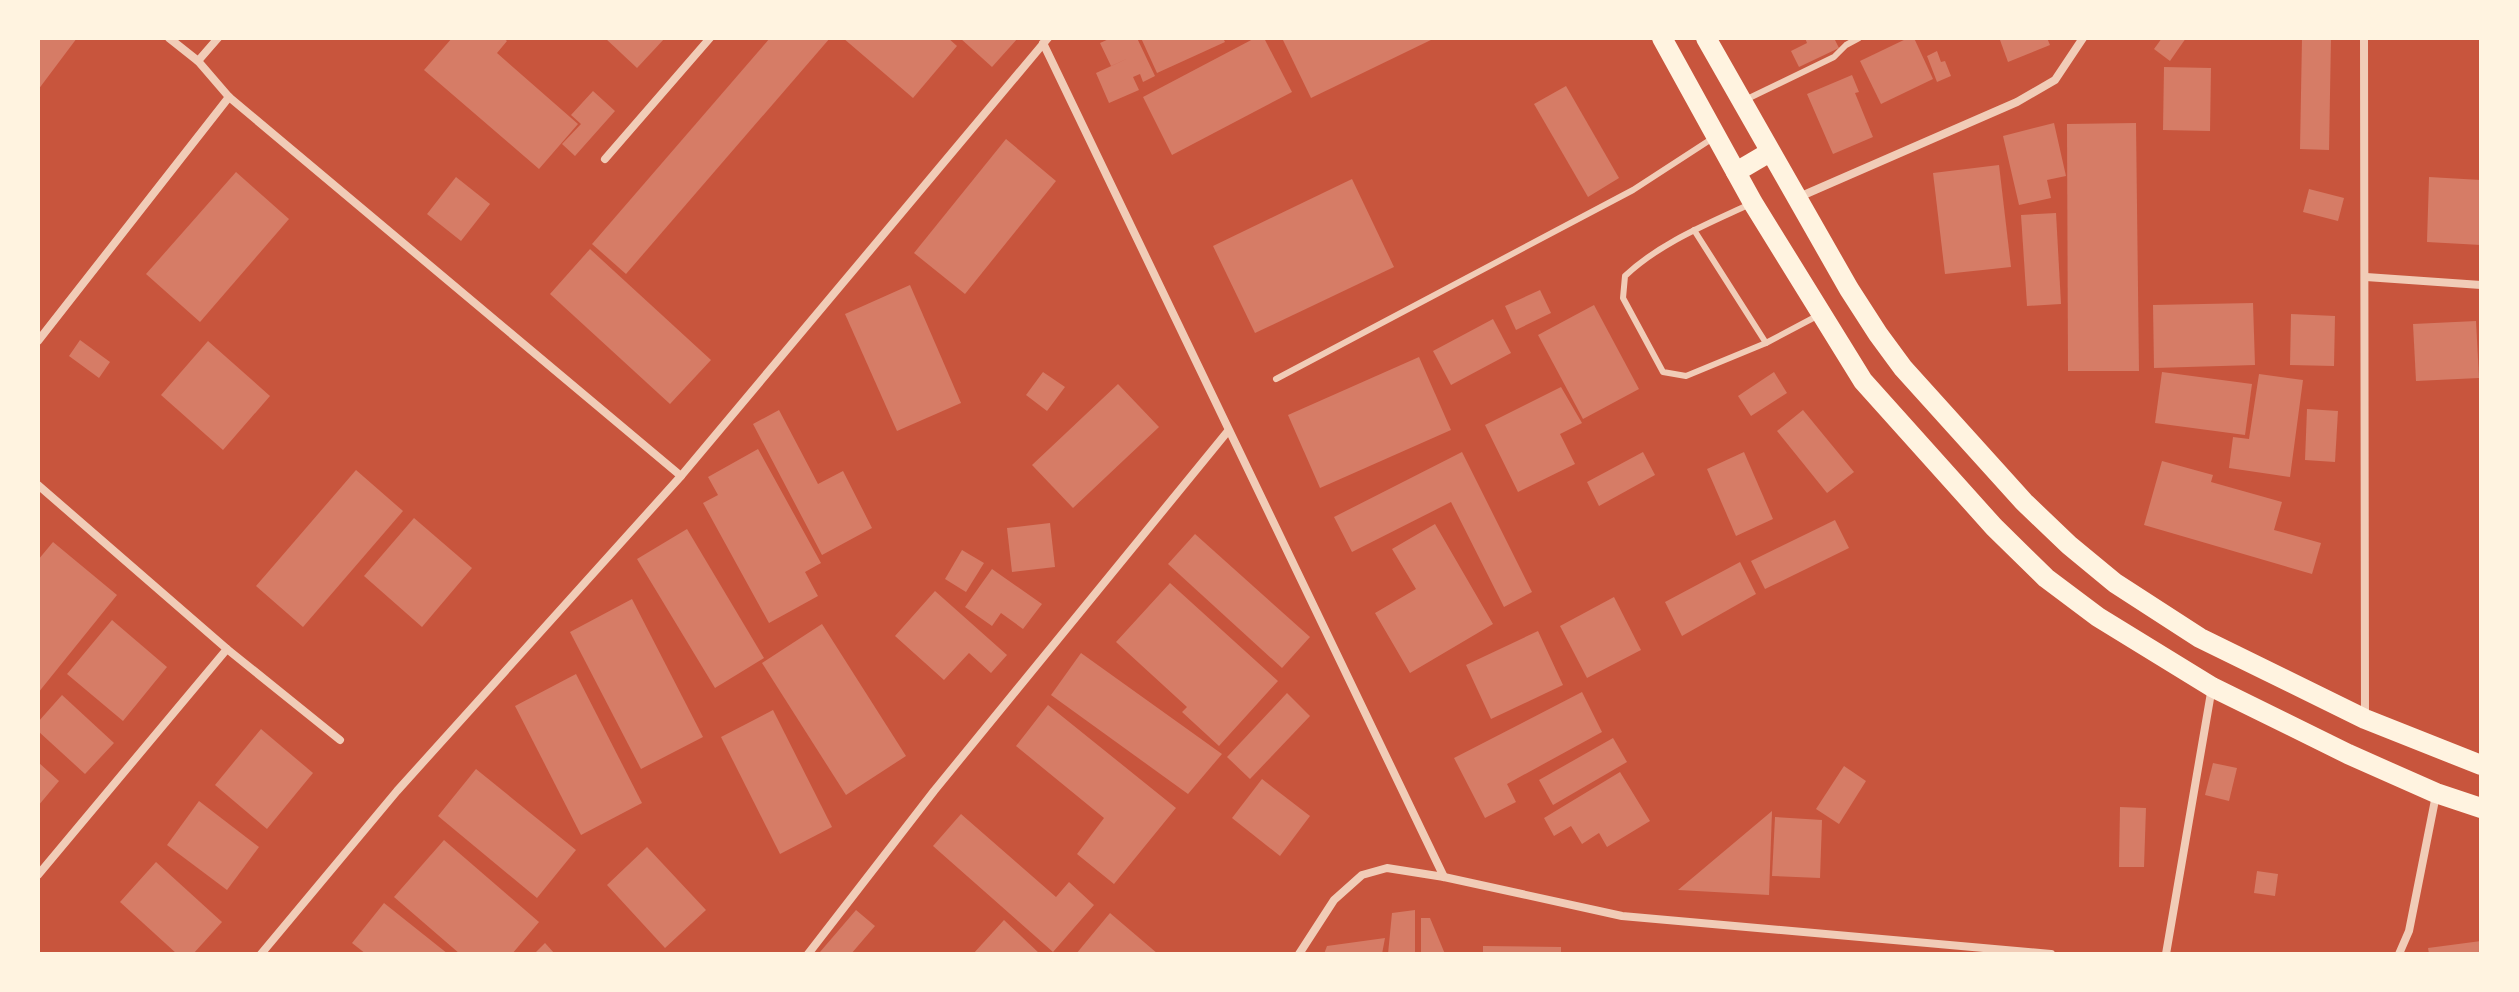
<svg xmlns="http://www.w3.org/2000/svg" width="2519" height="992" font-family="Roboto,sans-serif">
	<style>
		.building { fill: #d67c66 }
		.lines { fill: none; stroke-linecap: round; stroke-linejoin: round }
		.service { stroke: #f1ccb7; stroke-width: 6 }
		.minor { stroke: #f1ccb7; stroke-width: 8 }
		.primary { stroke: #fff3e0; stroke-width: 20 }
	</style>
	<rect width="100%" height="100%" fill="#c8553d"/>
	<g class="building">
		<polygon points="38,38 77,38 38,90"/>
		<polygon points="452,38 503,38 507,41 497,53 578,124 539,169 424,70"/>
		<polygon points="605,38 665,38 637,68"/>
		<polygon points="770,38 830,38 626,274 592,244"/>
		<polygon points="843,38 948,38 957,46 913,98"/>
		<polygon points="960,38 1018,38 992,67"/>
		<polygon points="1111,38 1137,38 1155,76 1143,82 1140,74 1133,77 1139,90 1109,103 1096,73 1131,57 1111,66 1100,43"/>
		<polygon points="1141,38 1223,38 1225,42 1157,73"/>
		<polygon points="1255,38 1264,38 1292,92 1172,155 1143,97"/>
		<polygon points="1282,38 1435,38 1311,98"/>
		<polygon points="1805,38 1834,38 1839,48 1799,67 1791,51 1807,43"/>
		<polygon points="1908,38 1914,38 1933,79 1881,104 1860,61"/>
		<polygon points="2004,38 2047,38 2050,45 2008,62 2000,40"/>
		<polygon points="2162,38 2186,38 2170,61 2154,49"/>
		<polygon points="2302,38 2331,38 2329,150 2300,149"/>
		<polygon points="1937,51 1941,62 1945,61 1951,76 1937,82 1927,56"/>
		<polygon points="2164,67 2211,68 2210,131 2163,130"/>
		<polygon points="1852,75 1859,92 1855,93 1873,137 1833,154 1807,94"/>
		<polygon points="1566,86 1619,178 1588,197 1534,104"/>
		<polygon points="593,91 615,111 575,156 562,144 581,124 571,115"/>
		<polygon points="2054,123 2066,176 2047,180 2051,198 2019,205 2003,136"/>
		<polygon points="2136,123 2139,371 2068,371 2067,124"/>
		<polygon points="1006,139 1056,181 965,294 914,253"/>
		<polygon points="1999,165 2011,267 1945,274 1933,173"/>
		<polygon points="236,172 289,219 200,322 146,274"/>
		<polygon points="456,177 490,204 461,241 427,214"/>
		<polygon points="2429,177 2481,180 2481,245 2427,242"/>
		<polygon points="1352,179 1394,267 1255,333 1213,246"/>
		<polygon points="2309,189 2344,198 2338,221 2303,212"/>
		<polygon points="2056,213 2061,304 2027,306 2021,215"/>
		<polygon points="590,249 711,360 670,404 550,294"/>
		<polygon points="910,285 961,403 897,431 845,314"/>
		<polygon points="1540,290 1551,313 1516,330 1505,306"/>
		<polygon points="2253,303 2255,365 2154,368 2153,305"/>
		<polygon points="1594,305 1639,389 1583,419 1538,335"/>
		<polygon points="2291,314 2335,316 2334,366 2290,365"/>
		<polygon points="1493,319 1511,353 1451,385 1433,351"/>
		<polygon points="2476,321 2479,378 2416,381 2413,324"/>
		<polygon points="80,340 110,362 99,378 69,356"/>
		<polygon points="208,341 270,396 223,450 161,395"/>
		<polygon points="1419,357 1451,430 1320,488 1288,415"/>
		<polygon points="1043,372 1065,387 1047,411 1026,395"/>
		<polygon points="1774,372 1787,393 1751,416 1738,396"/>
		<polygon points="2162,372 2252,384 2245,435 2155,423"/>
		<polygon points="2259,374 2303,380 2290,477 2229,468 2233,437 2249,439"/>
		<polygon points="1118,384 1159,427 1073,508 1032,465"/>
		<polygon points="1561,387 1582,423 1560,434 1575,464 1518,492 1485,425"/>
		<polygon points="2307,409 2338,411 2335,462 2305,460"/>
		<polygon points="779,410 818,484 843,471 872,528 822,555 753,424"/>
		<polygon points="1803,410 1854,472 1827,493 1777,431"/>
		<polygon points="758,449 821,563 805,572 818,596 769,623 703,503 718,495 708,477"/>
		<polygon points="1462,452 1532,592 1504,607 1451,502 1352,552 1334,517"/>
		<polygon points="1643,452 1655,475 1599,506 1587,482"/>
		<polygon points="1744,452 1773,519 1736,536 1707,469"/>
		<polygon points="2162,461 2213,475 2211,482 2282,502 2274,530 2321,543 2312,574 2144,525"/>
		<polygon points="356,470 403,511 303,627 256,586"/>
		<polygon points="414,518 472,568 422,627 364,576"/>
		<polygon points="1835,520 1849,548 1765,589 1751,561"/>
		<polygon points="1050,523 1055,567 1012,572 1007,528"/>
		<polygon points="1435,524 1493,624 1410,673 1375,613 1416,589 1392,549"/>
		<polygon points="687,529 764,658 715,688 637,559"/>
		<polygon points="1195,534 1310,637 1282,668 1168,564"/>
		<polygon points="53,542 117,595 38,693 38,560"/>
		<polygon points="962,550 984,563 966,592 945,579"/>
		<polygon points="1740,562 1756,594 1682,636 1665,602"/>
		<polygon points="992,569 1042,604 1023,629 1001,613 992,626 965,607"/>
		<polygon points="1170,583 1278,681 1219,746 1182,712 1187,707 1116,642"/>
		<polygon points="935,591 1007,655 991,673 969,653 944,680 895,636"/>
		<polygon points="1614,597 1641,650 1587,678 1560,626"/>
		<polygon points="632,599 703,737 641,769 570,632"/>
		<polygon points="112,620 167,667 123,721 67,674"/>
		<polygon points="822,624 906,756 846,795 762,663"/>
		<polygon points="1538,631 1563,685 1491,719 1466,665"/>
		<polygon points="1081,653 1222,754 1188,794 1051,695"/>
		<polygon points="576,674 642,803 581,835 515,706"/>
		<polygon points="1582,692 1602,732 1507,784 1516,802 1485,818 1454,758"/>
		<polygon points="1287,693 1310,716 1250,779 1227,757"/>
		<polygon points="62,695 114,743 85,774 38,731 38,722"/>
		<polygon points="1048,705 1176,808 1114,884 1077,854 1104,818 1016,746"/>
		<polygon points="773,710 832,827 780,854 721,737"/>
		<polygon points="261,729 313,773 267,829 215,785"/>
		<polygon points="1613,738 1627,762 1553,805 1539,780"/>
		<polygon points="38,762 59,781 38,806"/>
		<polygon points="2213,763 2237,768 2229,801 2205,795"/>
		<polygon points="1844,766 1866,781 1839,824 1816,809"/>
		<polygon points="476,769 576,850 537,898 438,816"/>
		<polygon points="1620,772 1650,821 1607,847 1599,833 1582,844 1571,826 1554,836 1544,818"/>
		<polygon points="1262,779 1310,816 1280,856 1232,818"/>
		<polygon points="199,801 259,847 227,890 167,845"/>
		<polygon points="2120,807 2146,808 2144,867 2119,867"/>
		<polygon points="1772,811 1769,895 1678,890"/>
		<polygon points="961,814 1056,897 1069,882 1094,905 1053,952 933,846"/>
		<polygon points="1775,817 1822,820 1820,878 1772,876"/>
		<polygon points="444,840 539,922 512,954 460,954 394,897"/>
		<polygon points="647,847 706,910 665,948 607,885"/>
		<polygon points="156,862 222,922 193,954 177,954 120,902"/>
		<polygon points="2257,871 2278,874 2275,896 2254,893"/>
		<polygon points="384,903 448,954 366,954 352,943"/>
		<polygon points="856,910 875,926 851,954 822,954 820,952"/>
		<polygon points="1415,910 1415,954 1388,954 1392,913"/>
		<polygon points="1110,913 1158,954 1076,954"/>
		<polygon points="1421,918 1430,918 1445,954 1421,954"/>
		<polygon points="1004,920 1040,954 973,954"/>
		<polygon points="1385,938 1382,954 1324,954 1327,946"/>
		<polygon points="2481,941 2481,954 2429,954 2428,948"/>
		<polygon points="545,943 555,954 534,954"/>
		<polygon points="1483,946 1561,947 1561,954 1483,954"/>
	</g>
	<g class="lines">
		<g class="service">
			<polyline points="1745,100 1834,57 1846,45 1859,38"/>
			<path d="M1748 205C1705 225 1660 243 1625 276L1623 298 1663 372 1686 376 1766 343 1817 316"/>
			<polyline points="1694,230 1766,343"/>
			<polyline points="1276,379 1633,190 1713,138"/>
		</g>
		<g class="minor">
			<polyline points="169,38 198,61 229,97 681,476"/>
			<polyline points="2364,38 2365,718"/>
			<polyline points="1043,43 1444,877"/>
			<polyline points="198,61 218,38"/>
			<polyline points="605,159 710,38"/>
			<polyline points="1799,197 2017,102 2055,80 2083,38"/>
			<polyline points="2366,277 2481,285"/>
			<polyline points="38,341 229,97"/>
			<polyline points="38,485 227,649 340,740"/>
			<polyline points="38,875 227,649"/>
			<polyline points="261,954 397,791 681,476 1048,38"/>
			<polyline points="808,954 934,791 1228,431"/>
			<polyline points="1299,954 1334,900 1362,875 1387,868 1444,877 1622,916 2051,954"/>
			<polyline points="2166,954 2212,687"/>
			<polyline points="2399,954 2409,931 2436,795"/>
		</g>
		<g class="primary">
			<polyline points="1662,38 1753,203 1863,381 1994,527 2046,578 2098,617 2212,687 2348,754 2436,793 2481,808"/>
			<polyline points="1706,38 1849,289 1878,334 1903,368 2024,502 2069,545 2115,583 2200,638 2365,719 2481,765"/>
			<polyline points="1736,172 1770,152"/>
		</g>
	</g>
	<rect width="2519" height="992" fill="none" stroke="#fff3e0" stroke-width="80"/>
</svg>
